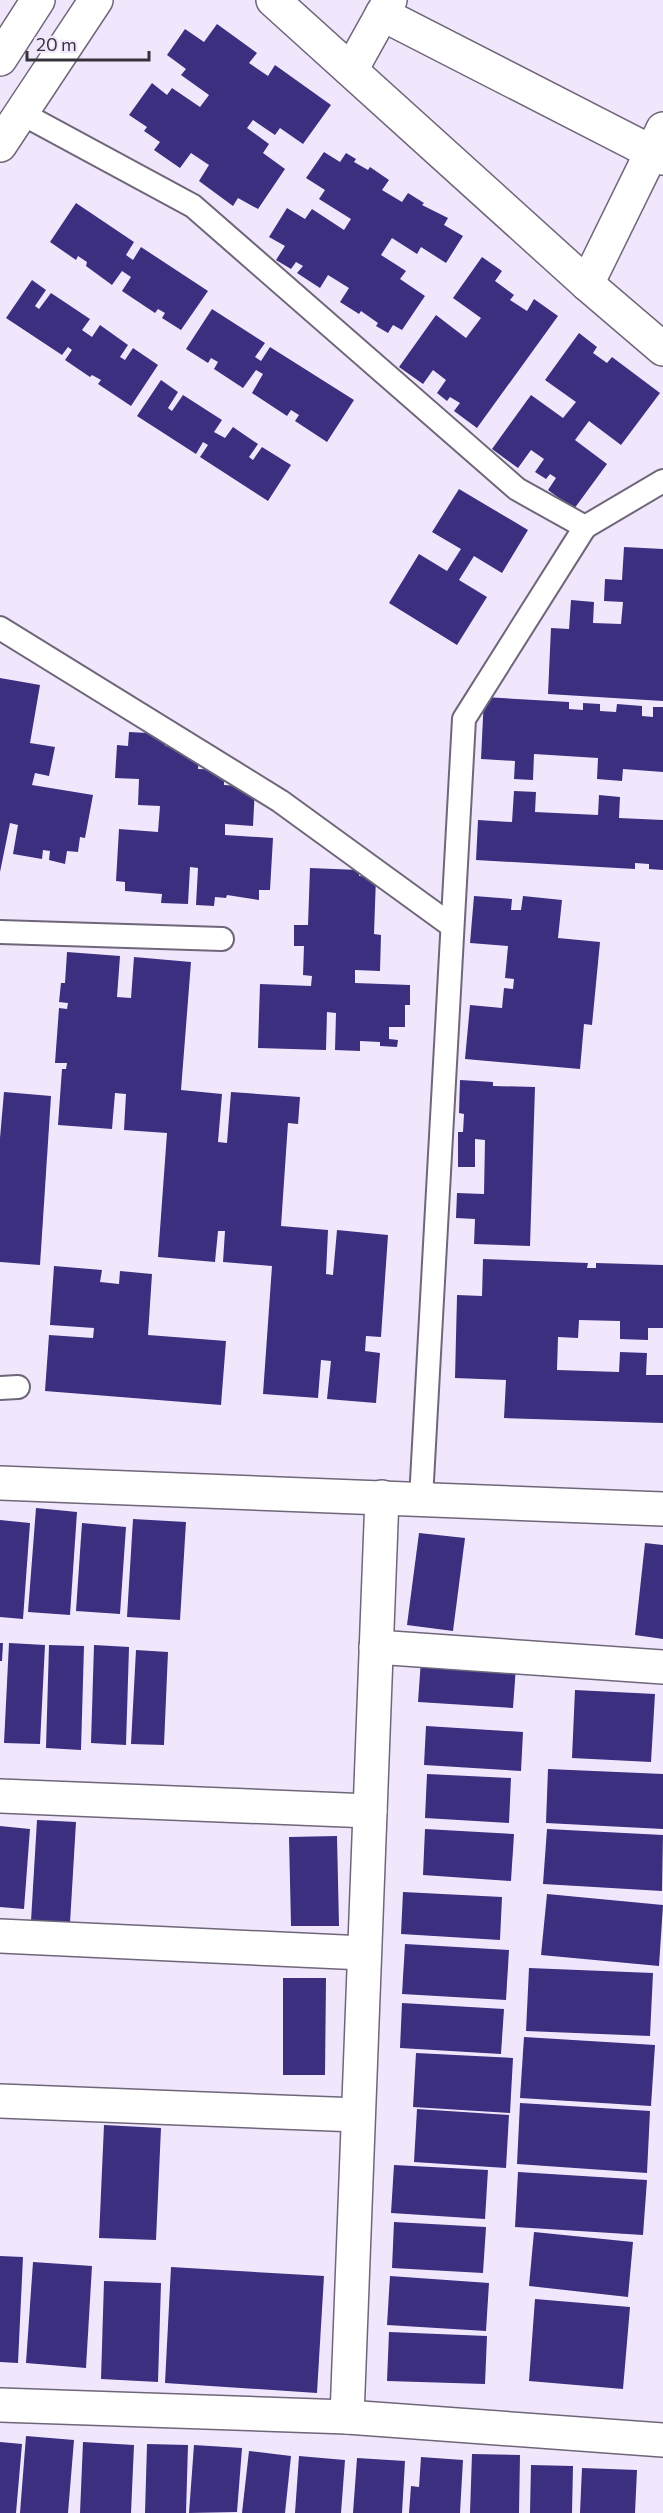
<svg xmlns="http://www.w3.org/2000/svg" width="663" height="2513" font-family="Commissioner,sans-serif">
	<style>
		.building { fill: #3c2f7f }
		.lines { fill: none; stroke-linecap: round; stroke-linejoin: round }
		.lane-casing { stroke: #6f6679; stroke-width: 26 }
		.street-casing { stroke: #6f6679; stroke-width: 36 }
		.lane { stroke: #fff; stroke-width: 22 }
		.street { stroke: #fff; stroke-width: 33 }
	</style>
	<rect width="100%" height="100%" fill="#f1e7fd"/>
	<g class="building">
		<polygon points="217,24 257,53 249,63 268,76 275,65 331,105 303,144 280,128 275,135 253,120 247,128 269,144 263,153 285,169 258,209 238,198 233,206 199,181 209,165 191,153 180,168 154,150 160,142 144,131 147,127 129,115 152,83 167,95 172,88 200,107 209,95 181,75 186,69 167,55 185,29 204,42"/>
		<polygon points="324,152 340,162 346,153 356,159 354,162 368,170 370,167 389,180 382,190 402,202 408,193 424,203 422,205 448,218 444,225 463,236 446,263 421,247 417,254 392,238 381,255 406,271 400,279 425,296 402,330 393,325 388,333 376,326 378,323 361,311 359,314 340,302 349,288 328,275 320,288 297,273 303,266 296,262 291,269 276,260 285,246 269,237 287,208 305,219 312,209 344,230 351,219 319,199 325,190 306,178"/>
		<polygon points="76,203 134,242 126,255 133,260 141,247 208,291 181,330 162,318 165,313 158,309 155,313 122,291 131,277 122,271 112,285 86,266 87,262 78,256 76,260 50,242"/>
		<polygon points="482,257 502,271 495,281 514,295 510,300 527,311 534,299 558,316 477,428 454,411 460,403 450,397 447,401 437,393 446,380 433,370 423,384 399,367 436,315 466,338 481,318 453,298"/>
		<polygon points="32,280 46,290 35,306 39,309 51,293 90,319 82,330 92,337 100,325 128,345 120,357 125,360 133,348 158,365 131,406 98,384 101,380 92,375 90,377 65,360 72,350 68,347 62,355 6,318"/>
		<polygon points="212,309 265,343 255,357 261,361 270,347 354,400 327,442 295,421 299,415 291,410 287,416 252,393 263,374 256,370 243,388 214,369 218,362 211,358 208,363 186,349"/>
		<polygon points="579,333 597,347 593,353 607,363 612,357 660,393 621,445 589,421 575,440 607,464 574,509 548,490 556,478 550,474 546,479 535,472 544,459 531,450 518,468 492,449 531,395 563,418 576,402 545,380"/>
		<polygon points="161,380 178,392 168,408 172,411 183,395 222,420 214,432 225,438 233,427 258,444 249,457 253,460 262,447 291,465 268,501 200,457 208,445 203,442 196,454 137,416"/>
		<polygon points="459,489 528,530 502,573 474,556 459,580 487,597 457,645 389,603 419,554 447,571 461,549 432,532"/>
		<polygon points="624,547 663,549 663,701 548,694 551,628 569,629 571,600 594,602 593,623 621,624 623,602 604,601 605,579 622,580"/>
		<polygon points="0,678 40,685 30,743 55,747 49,776 35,773 32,785 93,795 85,838 80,837 78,852 67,851 65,864 49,860 50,851 43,850 42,859 13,854 18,825 10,823 0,872"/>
		<polygon points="484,697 569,702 569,709 583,710 583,703 600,704 600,711 616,712 617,704 642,706 642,716 653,717 653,707 663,707 663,772 623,769 622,781 597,779 598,758 534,754 533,780 514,779 515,761 481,759"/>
		<polygon points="129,732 166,734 165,746 186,748 186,758 199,759 198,769 224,770 224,785 255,787 253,826 225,824 225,835 273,838 270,890 259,890 259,900 227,895 226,898 215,897 214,906 196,905 198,868 190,867 188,904 161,903 162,894 125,891 125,882 116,881 119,829 158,832 160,806 138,805 139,779 115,778 117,745 128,746"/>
		<polygon points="514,791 536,792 535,812 598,815 599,795 620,797 619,818 663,820 663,870 649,869 649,864 635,863 635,869 476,860 478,820 512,822"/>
		<polygon points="310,868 359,870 359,876 376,877 374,934 381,935 380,971 355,970 355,983 410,985 410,1005 405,1005 405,1027 389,1027 389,1039 398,1040 397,1047 380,1046 380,1042 360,1041 360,1051 335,1050 336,1013 327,1012 326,1050 258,1048 260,984 311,986 312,976 303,975 304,946 294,946 294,925 308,925"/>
		<polygon points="474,896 512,899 511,910 521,910 523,896 562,900 558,938 600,942 592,1025 584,1024 580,1069 465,1059 470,1005 502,1008 504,988 513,989 514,979 505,978 508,946 470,943"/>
		<polygon points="67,952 120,956 117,997 131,998 134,957 191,962 181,1090 222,1094 218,1142 227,1143 231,1092 300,1097 298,1124 288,1123 281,1226 328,1230 326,1274 333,1275 337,1230 388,1235 381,1337 366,1336 365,1351 380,1353 376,1403 327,1399 331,1361 321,1360 318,1398 263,1394 272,1266 223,1262 225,1231 218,1231 215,1262 158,1257 167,1133 124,1130 126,1094 115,1093 112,1129 58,1125 62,1069 66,1069 67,1063 55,1063 59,1008 67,1009 68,1003 59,1002 61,983 65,983"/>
		<polygon points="460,1080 493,1082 493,1086 535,1087 530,1246 474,1244 475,1219 456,1218 457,1193 484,1194 485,1140 475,1139 475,1167 458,1167 458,1132 463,1132 464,1114 459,1113"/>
		<polygon points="4,1092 51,1096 40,1265 0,1262 0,1138"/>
		<polygon points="483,1259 588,1263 587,1268 596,1268 596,1263 663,1265 663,1328 648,1328 648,1340 620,1339 620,1321 579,1320 578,1338 558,1337 557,1370 619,1372 620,1352 647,1353 646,1375 663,1375 663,1423 504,1418 506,1380 455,1378 457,1295 482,1296"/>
		<polygon points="54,1266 102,1270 100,1282 119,1284 120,1271 152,1274 148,1335 226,1341 221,1405 45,1391 49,1335 93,1338 94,1328 50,1325"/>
		<polygon points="36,1508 77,1512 70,1615 28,1612"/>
		<polygon points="133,1519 186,1522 180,1620 127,1617"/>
		<polygon points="0,1520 30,1523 23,1619 0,1617"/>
		<polygon points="82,1523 126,1527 120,1614 76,1611"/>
		<polygon points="419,1533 465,1538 453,1631 407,1625"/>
		<polygon points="645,1543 663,1545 663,1639 635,1635"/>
		<polygon points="0,1643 3,1643 2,1661 0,1661"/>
		<polygon points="9,1643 45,1645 40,1744 4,1743"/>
		<polygon points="49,1645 84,1646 81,1750 46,1748"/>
		<polygon points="94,1645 129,1647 126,1745 91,1743"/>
		<polygon points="136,1650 168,1652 164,1745 131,1744"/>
		<polygon points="421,1660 516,1666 513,1708 418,1702"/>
		<polygon points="575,1690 655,1694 651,1762 572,1758"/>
		<polygon points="426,1726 523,1732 521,1771 424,1765"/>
		<polygon points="548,1769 663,1774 663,1829 546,1823"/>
		<polygon points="427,1774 511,1778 509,1823 425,1818"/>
		<polygon points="37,1820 76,1822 70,1923 31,1921"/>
		<polygon points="0,1826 30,1829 24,1909 0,1907"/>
		<polygon points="425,1829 514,1834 511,1881 423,1875"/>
		<polygon points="547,1829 663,1835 662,1891 543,1884"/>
		<polygon points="337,1836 339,1926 291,1926 289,1837"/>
		<polygon points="403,1892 502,1897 500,1940 401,1934"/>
		<polygon points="547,1894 663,1905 659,1966 541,1955"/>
		<polygon points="405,1944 509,1950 506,2000 402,1994"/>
		<polygon points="529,1968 653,1973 650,2036 526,2031"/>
		<polygon points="283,1978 326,1978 325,2075 283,2075"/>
		<polygon points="402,2003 504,2009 501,2054 400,2048"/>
		<polygon points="524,2037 655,2045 651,2106 520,2098"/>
		<polygon points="416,2053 513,2058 510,2113 413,2107"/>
		<polygon points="520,2103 650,2111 647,2173 517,2164"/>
		<polygon points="417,2109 509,2115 506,2168 414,2162"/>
		<polygon points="104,2125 161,2128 156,2240 99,2238"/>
		<polygon points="394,2165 488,2170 485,2219 391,2213"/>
		<polygon points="518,2172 647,2180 643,2235 515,2227"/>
		<polygon points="394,2222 486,2227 483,2273 392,2268"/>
		<polygon points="534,2232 633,2242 628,2297 529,2286"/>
		<polygon points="0,2256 23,2257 18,2363 0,2362"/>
		<polygon points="33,2262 92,2266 86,2368 26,2363"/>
		<polygon points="171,2267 324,2276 317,2393 165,2383"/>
		<polygon points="390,2276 489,2283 486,2331 387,2325"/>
		<polygon points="104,2281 161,2283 158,2382 101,2379"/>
		<polygon points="535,2299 630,2307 623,2389 529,2381"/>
		<polygon points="389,2332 487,2336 485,2384 387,2381"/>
		<polygon points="26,2436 74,2440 68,2513 20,2513"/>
		<polygon points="0,2442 22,2444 16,2513 0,2513"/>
		<polygon points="83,2442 134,2445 131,2513 80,2513"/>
		<polygon points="147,2444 188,2445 186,2513 145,2513"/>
		<polygon points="194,2445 242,2448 237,2512 189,2513"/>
		<polygon points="249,2451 291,2456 285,2513 242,2513"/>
		<polygon points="472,2454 520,2455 519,2513 470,2513"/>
		<polygon points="299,2456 345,2460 341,2513 295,2513"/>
		<polygon points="421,2457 463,2460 460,2513 409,2513 411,2486 419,2487"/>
		<polygon points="357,2458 405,2461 402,2513 353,2513"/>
		<polygon points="531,2465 573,2466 572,2513 530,2513"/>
		<polygon points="582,2468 637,2470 635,2513 580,2513"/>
	</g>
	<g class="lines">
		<defs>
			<g id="lane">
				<polyline points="21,113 193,206 517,489 585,527 663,481"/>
				<polyline points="0,628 280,801 452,926"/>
				<polyline points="0,932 222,939"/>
				<polyline points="0,1388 18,1387"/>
				<polyline points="421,1499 464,719 585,527"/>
			</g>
			<g id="street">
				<polyline points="273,0 587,284 663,349"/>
				<polyline points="382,14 663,158"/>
				<polyline points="0,59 38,0"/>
				<polyline points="351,70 390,0"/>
				<polyline points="0,145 96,0"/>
				<polyline points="587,284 663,129"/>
				<polyline points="0,1483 663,1509"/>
				<polyline points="376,1647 663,1667"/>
				<polyline points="0,1796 370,1811"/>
				<polyline points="0,1936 364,1953"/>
				<polyline points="0,2101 358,2115"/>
				<polyline points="0,2405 347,2417 663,2440"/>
				<polyline points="347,2417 382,1497"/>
			</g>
		</defs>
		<use href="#lane" class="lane-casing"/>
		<use href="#street" class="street-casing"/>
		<use href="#lane" class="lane"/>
		<use href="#street" class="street"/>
	</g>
	<path d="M27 51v9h122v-9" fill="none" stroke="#36323a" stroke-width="3"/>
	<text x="36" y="51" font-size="18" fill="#36323a" stroke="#f1e7fd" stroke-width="4.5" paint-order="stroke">20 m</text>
</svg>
